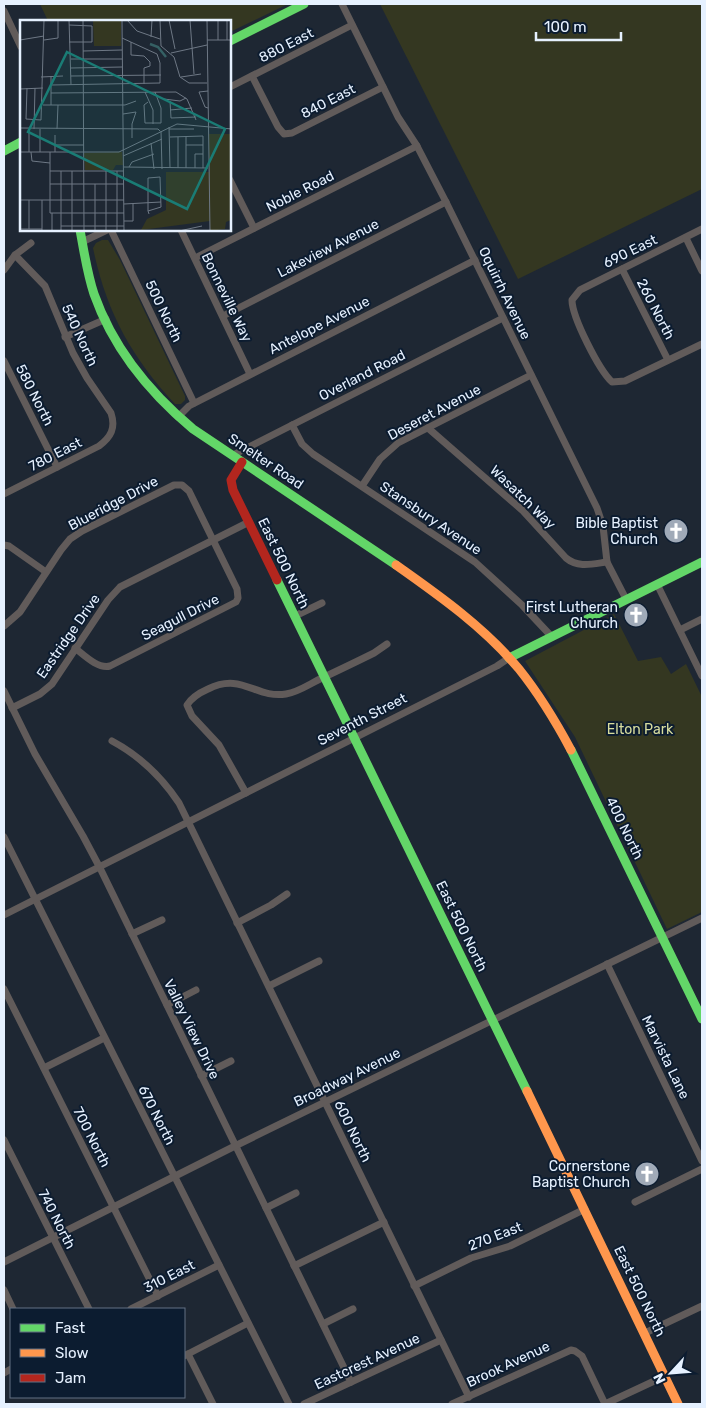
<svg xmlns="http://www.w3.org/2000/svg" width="706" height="1408" font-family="Rubik,sans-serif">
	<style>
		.green { fill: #343721 }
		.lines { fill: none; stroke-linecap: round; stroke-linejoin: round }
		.street { stroke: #615b5a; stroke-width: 7 }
		.fast { stroke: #63d668; stroke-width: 9 }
		.slow { stroke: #ff974d; stroke-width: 9 }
		.jam { stroke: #b3261e; stroke-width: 9 }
		.labels { text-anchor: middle; stroke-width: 4; stroke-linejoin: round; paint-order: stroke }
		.street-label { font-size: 14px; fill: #e6f1ff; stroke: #0c1c30 }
		.poi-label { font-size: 14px; fill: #e6f1ff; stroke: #0c1c30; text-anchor: end }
		.park-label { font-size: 14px; fill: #d8dd9e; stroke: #0c1c30 }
		.inset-river { fill: none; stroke: #356064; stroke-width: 2.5 }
		.inset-road { fill: none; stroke: #6e7885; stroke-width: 1 }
		.view { fill: #1a7c75; fill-opacity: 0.15; stroke: #1a7c75; stroke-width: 2.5 }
		.inset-edge { fill: none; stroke: #e6f1ff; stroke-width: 2.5 }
	</style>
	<rect width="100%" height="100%" fill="#1e2733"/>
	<g class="green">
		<polygon points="40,4 288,4 230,32 230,21 48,21"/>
		<polygon points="380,4 702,4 702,189 518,279"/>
		<path d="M102 240H108L120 260 185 396V400L181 404H175C131 357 106 311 93 248L96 243Z"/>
		<polygon points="614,614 638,661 661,657 671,674 686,664 702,697 702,912 667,929 575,737 525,661"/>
	</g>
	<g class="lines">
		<g class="street">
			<polyline points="342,4 398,117 417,146 446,202 597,508 603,526 607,562 626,599"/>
			<polyline points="4,11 21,47"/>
			<polyline points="252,76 278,127 284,134 292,133 383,87"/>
			<polyline points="230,87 352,25"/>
			<polyline points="230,180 254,228"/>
			<path d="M702 229 580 290 572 300C572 317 599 370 612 382L625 381 702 344"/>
			<polyline points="111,230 194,403"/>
			<polyline points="181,230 250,374"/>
			<polyline points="686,238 702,271"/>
			<polyline points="82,242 107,230"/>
			<polyline points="195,258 417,146"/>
			<polyline points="622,269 668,360"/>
			<polyline points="4,270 15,255 31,243"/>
			<polyline points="223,316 446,202"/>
			<polyline points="65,337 106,319"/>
			<polyline points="4,361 57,467"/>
			<polyline points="178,417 189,406 475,260"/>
			<polyline points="292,425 302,444 313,454 475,562 522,605 552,637"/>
			<path d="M428 428 522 510 566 558C578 568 592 564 607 562"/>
			<polyline points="233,455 503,318"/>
			<polyline points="362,486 380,459 398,443 531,375"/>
			<path d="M4 494 99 446C111 437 116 428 111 413L87 378 73 353 45 286 15 255"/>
			<polyline points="4,545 9,546 46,572"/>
			<polyline points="657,584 702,676"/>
			<polyline points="295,616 322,603"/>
			<path d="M4 626 20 612 61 550 70 539 82 531 174 485H182L189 491 237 589 238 598 236 602 110 666C98 669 85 656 75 648"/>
			<polyline points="680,630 702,619"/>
			<polyline points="4,691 35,754 83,836 100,868 351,1382"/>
			<polyline points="12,708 40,694 52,684 108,600 120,587 249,522"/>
			<path d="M112 741C140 756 161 776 179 803L469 1397"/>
			<path d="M246 793 219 745 192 716 187 705C192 697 199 693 208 689 242 672 256 699 286 694 298 692 308 685 318 680 337 671 356 662 374 653L387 644"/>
			<polyline points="4,837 289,1404"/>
			<polyline points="4,915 497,666 509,658"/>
			<polyline points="237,923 271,905 287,894"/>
			<polyline points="132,934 162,920"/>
			<polyline points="607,964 702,1161"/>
			<polyline points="269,986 319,961"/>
			<polyline points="4,989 158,1296"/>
			<polyline points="167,1005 196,990"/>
			<polyline points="44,1068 104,1038"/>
			<polyline points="201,1076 231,1061"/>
			<polyline points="4,1140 89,1309"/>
			<polyline points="635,1202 702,1169"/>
			<polyline points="266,1208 296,1193"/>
			<polyline points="4,1262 235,1146 702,918"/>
			<polyline points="294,1266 384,1222"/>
			<polyline points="414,1286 471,1258 510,1246 585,1209"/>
			<polyline points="4,1290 13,1309"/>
			<polyline points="131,1309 219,1265"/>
			<polyline points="323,1324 353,1309"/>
			<polyline points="645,1333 702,1306"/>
			<polyline points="188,1354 213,1404"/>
			<polyline points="184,1356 248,1323"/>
			<polyline points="4,1373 11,1369"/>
			<polyline points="304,1404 441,1340"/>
			<polyline points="452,1404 571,1350 575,1351 582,1356 605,1404"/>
			<polyline points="605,1404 665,1376"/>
		</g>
		<g class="fast">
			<polyline points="230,41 304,4"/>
			<polyline points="4,151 21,142"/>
			<path d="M80 230C84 251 87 273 94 294 113 348 150 393 193 429L396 565"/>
			<polyline points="277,580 527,1091"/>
			<polyline points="509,658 702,562"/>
			<polyline points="571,750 702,1019"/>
		</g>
		<g class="slow">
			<path d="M396 565C440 596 485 628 519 669 539 694 556 722 571 750"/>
			<polyline points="527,1091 678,1404"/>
		</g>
		<polyline class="jam" points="242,462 231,480 233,490 277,580"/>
	</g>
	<defs>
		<symbol id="church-disc" viewBox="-11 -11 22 22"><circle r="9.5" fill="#a0aab8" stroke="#0c1c30"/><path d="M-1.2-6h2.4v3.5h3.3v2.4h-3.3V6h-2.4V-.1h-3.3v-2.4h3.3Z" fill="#fff"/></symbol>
	</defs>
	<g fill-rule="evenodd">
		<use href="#church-disc" x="662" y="517" width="28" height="28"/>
		<use href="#church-disc" x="622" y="601" width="28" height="28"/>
		<use href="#church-disc" x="633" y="1160" width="28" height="28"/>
	</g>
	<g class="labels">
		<g class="street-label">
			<text transform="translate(286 45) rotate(-27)" y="5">880 East</text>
			<text transform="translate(328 101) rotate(-27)" y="5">840 East</text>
			<text transform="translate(300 191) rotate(-27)" y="5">Noble Road</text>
			<text transform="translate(328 248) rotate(-27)" y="5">Lakeview Avenue</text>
			<text transform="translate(630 251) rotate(-26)" y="5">690 East</text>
			<text transform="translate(505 293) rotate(64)" y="5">Oquirrh Avenue</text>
			<text transform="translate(227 297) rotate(64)" y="5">Bonneville Way</text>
			<text transform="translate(656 309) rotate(63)" y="5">260 North</text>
			<text transform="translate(164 311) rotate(64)" y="5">500 North</text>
			<text transform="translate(319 325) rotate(-27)" y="5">Antelope Avenue</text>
			<text transform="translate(80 335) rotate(65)" y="5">540 North</text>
			<text transform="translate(362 375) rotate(-27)" y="5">Overland Road</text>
			<text transform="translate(35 395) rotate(63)" y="5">580 North</text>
			<text transform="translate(434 412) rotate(-28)" y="5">Deseret Avenue</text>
			<text transform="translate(55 454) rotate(-27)" y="5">780 East</text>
			<text transform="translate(266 461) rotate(34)" y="5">Smelter Road</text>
			<text transform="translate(523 497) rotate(44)" y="5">Wasatch Way</text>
			<text transform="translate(113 503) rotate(-28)" y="5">Blueridge Drive</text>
			<text transform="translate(431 518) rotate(34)" y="5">Stansbury Avenue</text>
			<text transform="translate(284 563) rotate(64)" y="5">East 500 North</text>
			<text transform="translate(180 617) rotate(-27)" y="5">Seagull Drive</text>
			<text transform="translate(68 636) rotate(-55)" y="5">Eastridge Drive</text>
			<text transform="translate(362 719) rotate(-27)" y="5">Seventh Street</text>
			<text transform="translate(625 828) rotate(64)" y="5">400 North</text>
			<text transform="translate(462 926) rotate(64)" y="5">East 500 North</text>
			<text transform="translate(192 1029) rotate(64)" y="5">Valley View Drive</text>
			<text transform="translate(666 1057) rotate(64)" y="5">Marvista Lane</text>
			<text transform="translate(347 1077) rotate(-26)" y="5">Broadway Avenue</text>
			<text transform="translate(157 1115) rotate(63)" y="5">670 North</text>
			<text transform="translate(353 1131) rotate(64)" y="5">600 North</text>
			<text transform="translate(92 1137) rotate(63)" y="5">700 North</text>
			<text transform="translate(57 1219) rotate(63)" y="5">740 North</text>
			<text transform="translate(495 1236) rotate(-21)" y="5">270 East</text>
			<text transform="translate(169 1276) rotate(-27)" y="5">310 East</text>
			<text transform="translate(640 1291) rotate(64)" y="5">East 500 North</text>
			<text transform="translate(367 1361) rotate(-25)" y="5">Eastcrest Avenue</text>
			<text transform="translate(508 1364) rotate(-25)" y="5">Brook Avenue</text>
		</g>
		<g class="poi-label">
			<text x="658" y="528">Bible Baptist<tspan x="658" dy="16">Church</tspan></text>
			<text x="618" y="612">First Lutheran<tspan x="618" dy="16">Church</tspan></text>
			<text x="630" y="1171">Cornerstone<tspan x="630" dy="16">Baptist Church</tspan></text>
		</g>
		<g class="park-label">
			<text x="640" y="734">Elton Park</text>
		</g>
	</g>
	<g transform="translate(20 20)">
		<rect width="211" height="211" fill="#1e2733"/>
		<path d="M73 0H101V26H74ZM189 114H211V200L206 202 205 209 190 211V201L121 210 127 199 146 190V152H189ZM102 132 103 145H96L93 150H65L64 133Z" fill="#343721"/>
		<path class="inset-river" d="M130 24 138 27 146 37"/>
		<path class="inset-road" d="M49 0 51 65M63 0 64 211M102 0 104 211M107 0 117 11 140 19M140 0 141 26 154 37 160 57 169 63H187M149 0 155 29M170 0 174 54M187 0 190 211M198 0V20M207 0V20M49 5 72 6V22H49M131 17 132 0M0 20 24 16M24 20 38 18V0M187 20H212M111 22V35L124 36 130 42V46L124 48V64M63 31 102 30M151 33 187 25M51 39H102M51 48 102 47M51 56 141 55M21 57 43 56M161 57 181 54M31 65 140 63V43L137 34 102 18M7 68 6 99 21 100 24 0M0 69 23 68M188 71 179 72 185 87 188 88M125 72 133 90V104M31 73 156 72 167 79 176 100M144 79 160 81 166 78M150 81 151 98 176 97M128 82 124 85 125 103H141V88L135 72M23 85H105L116 81M31 85V56M150 90 172 88M103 94 116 92 112 104V118M149 107 150 148M0 108 138 109 140 111M14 109 15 68M37 109 38 85M149 109H174M141 111 142 149M35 115V132M150 117 183 116V148M158 117V148M166 117V148M131 123 134 149M35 125H64M166 125H183M0 132H99L157 104 212 109M9 132V109M11 132 12 141 30 143M20 132V109M30 132V193H104M103 136 142 119M104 147 188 148M109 147 112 142 134 134M175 148V134H183M30 151H104M41 151V211M86 151V211M97 151V211M30 164H104M75 164V211M0 180H104M104 184 141 182M128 191 141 187 140 157 128 158V191L129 194M104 201H113V184M41 206H104M0 209H22M9 209V180M22 211V180M32 211V193M52 211V151M159 211 182 206"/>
		<path class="view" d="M47 32 205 109 167 189 8 112Z"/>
		<rect width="211" height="211" class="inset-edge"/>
	</g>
	<rect width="706" height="1408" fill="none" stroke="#e6f1ff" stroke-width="10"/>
	<rect x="10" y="1308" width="175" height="90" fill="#0c1c30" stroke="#637183"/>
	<rect x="20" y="1324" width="25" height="8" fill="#63d668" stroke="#637183"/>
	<text x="55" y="1333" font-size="15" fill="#e6f1ff">Fast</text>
	<rect x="20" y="1349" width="25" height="8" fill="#ff974d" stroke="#637183"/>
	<text x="55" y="1358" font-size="15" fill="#e6f1ff">Slow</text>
	<rect x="20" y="1374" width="25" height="8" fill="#b3261e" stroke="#637183"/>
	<text x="55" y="1383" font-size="15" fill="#e6f1ff">Jam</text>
	<g transform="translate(671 1373) rotate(244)" stroke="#0c1c30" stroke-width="4" paint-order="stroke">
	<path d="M0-4L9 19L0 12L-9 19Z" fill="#e6f1ff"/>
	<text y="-8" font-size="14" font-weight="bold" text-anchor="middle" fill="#e6f1ff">N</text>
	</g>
	<path d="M536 32v8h85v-8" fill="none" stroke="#e6f1ff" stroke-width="2.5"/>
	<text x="544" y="32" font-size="15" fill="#e6f1ff" stroke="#0c1c30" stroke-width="4" paint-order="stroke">100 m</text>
</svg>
